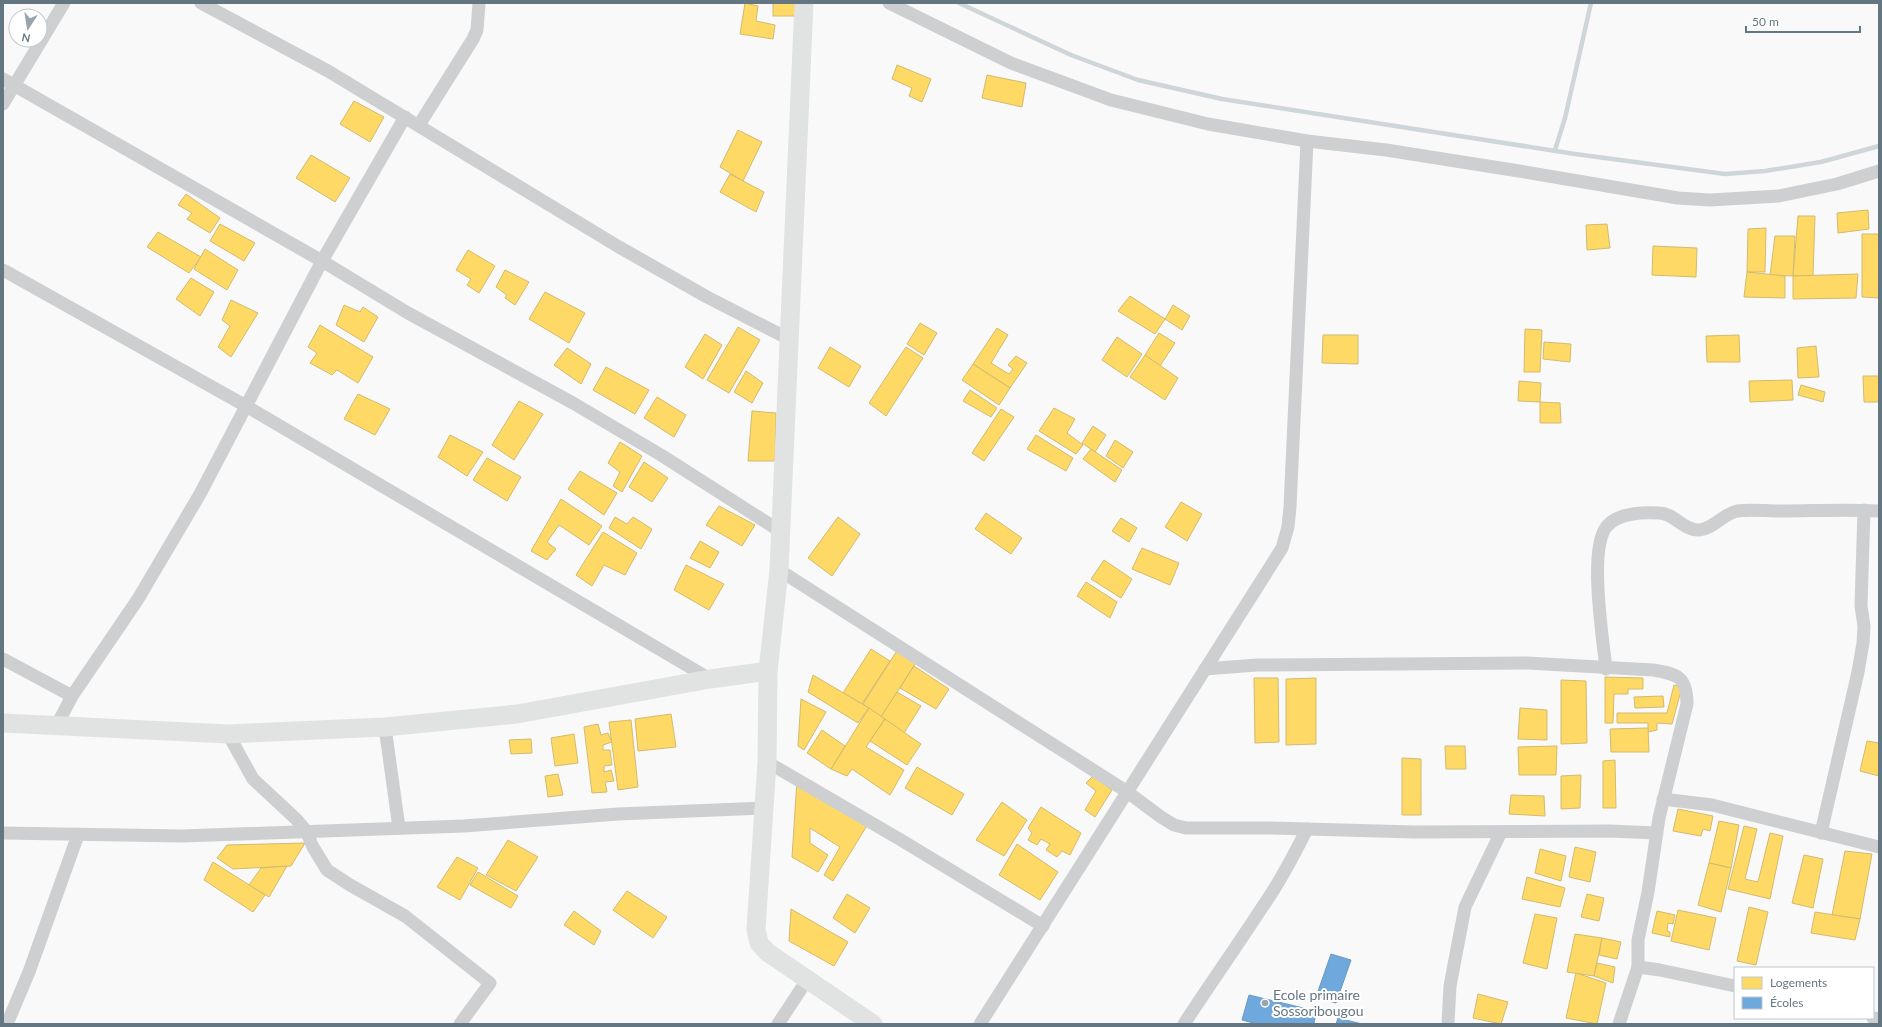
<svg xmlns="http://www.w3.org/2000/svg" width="1882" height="1027" font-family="Lato,sans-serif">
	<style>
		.homes { fill: #ffd966; stroke: #d1bb6f }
		.schools { fill: #6fa8dc; stroke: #6c99c1 }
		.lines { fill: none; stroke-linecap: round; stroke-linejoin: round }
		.stream { stroke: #ced6d9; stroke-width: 4.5 }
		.street { stroke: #cecfd0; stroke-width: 13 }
		.secondary { stroke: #e1e2e2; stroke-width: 19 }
		.poi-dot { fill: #99a4ac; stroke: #fff; stroke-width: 1.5 }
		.labels { text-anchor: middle; stroke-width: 4; stroke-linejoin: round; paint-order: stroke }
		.poi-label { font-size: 14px; fill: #657683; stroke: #fff; text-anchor: start }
	</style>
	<rect width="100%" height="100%" fill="#f9f9f9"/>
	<g class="homes">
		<polygon points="745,3 758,6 756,21 775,25 773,39 740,34"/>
		<rect x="773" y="3" width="23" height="13"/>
		<polygon points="897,65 931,79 922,102 909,96 912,88 892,79"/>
		<polygon points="987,75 1026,83 1022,107 982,98"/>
		<polygon points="354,101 384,117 370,142 340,124"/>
		<polygon points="738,130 762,142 743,181 720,167"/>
		<polygon points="311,155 350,178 335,202 296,178"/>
		<polygon points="730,174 764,192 756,212 720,192"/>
		<polygon points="186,194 220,218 210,233 187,219 192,213 178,205"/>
		<polygon points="1868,210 1869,229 1838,233 1837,213"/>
		<polygon points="1798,216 1815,216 1813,276 1793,276"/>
		<polygon points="220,224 255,243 244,261 210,241"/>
		<polygon points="1607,224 1610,248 1587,250 1586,225"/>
		<polygon points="1766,228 1765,272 1747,272 1748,229"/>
		<polygon points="158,232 201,257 189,273 147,247"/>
		<polygon points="1862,234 1879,234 1879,298 1862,297"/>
		<polygon points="1775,236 1795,236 1793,276 1770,275"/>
		<polygon points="1653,246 1697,248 1696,277 1652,275"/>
		<polygon points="205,249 238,270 227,290 194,269"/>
		<polygon points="468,250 495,266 479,293 467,285 471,279 456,270"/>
		<polygon points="505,270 529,282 515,305 505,298 507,295 496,287"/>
		<polygon points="1747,272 1785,276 1785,298 1744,297"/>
		<polygon points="1858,274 1856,298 1793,299 1793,276"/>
		<polygon points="191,278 214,292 200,316 176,299"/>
		<polygon points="545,292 585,313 569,343 529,319"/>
		<polygon points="1130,296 1165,319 1155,334 1118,311"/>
		<polygon points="231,300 258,313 231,357 218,347 230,326 222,320"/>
		<polygon points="344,305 360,312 363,307 378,317 364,342 336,325"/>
		<polygon points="1173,305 1190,316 1182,330 1165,319"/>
		<polygon points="920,323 937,333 924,355 907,344"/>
		<polygon points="320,325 373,357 358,383 337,370 332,375 310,363 317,353 308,347"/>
		<polygon points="738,327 760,340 729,393 707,380"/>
		<polygon points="997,328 1008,335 991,363 1009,374 1013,369 1008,365 1016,356 1027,363 1010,388 973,364"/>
		<polygon points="1525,329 1542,330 1540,372 1524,372"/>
		<polygon points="1159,333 1175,343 1160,366 1145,355"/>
		<polygon points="705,334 722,345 703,379 685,367"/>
		<polygon points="1323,335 1358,335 1358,364 1322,363"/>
		<polygon points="1739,335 1740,362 1707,362 1706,336"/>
		<polygon points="1117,337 1142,354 1127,377 1102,360"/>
		<polygon points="1544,342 1571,344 1570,362 1543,359"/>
		<polygon points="1816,346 1819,377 1798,378 1797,348"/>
		<polygon points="830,347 861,366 849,387 818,368"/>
		<polygon points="906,347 923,358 886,416 869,403"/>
		<polygon points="567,348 591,364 581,384 554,365"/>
		<polygon points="1145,355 1178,378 1165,400 1130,377"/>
		<polygon points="973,364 1010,388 999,405 962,380"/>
		<polygon points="606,367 649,390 635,414 593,390"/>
		<polygon points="746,371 763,383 752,403 734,392"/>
		<polygon points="1863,376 1879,376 1879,402 1864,402"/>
		<polygon points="1792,380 1793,400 1750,402 1749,381"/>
		<polygon points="1519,381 1541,383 1540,402 1518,401"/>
		<polygon points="1801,385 1825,392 1823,402 1798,395"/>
		<polygon points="970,390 997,408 991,417 963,401"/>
		<polygon points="358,394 390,409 375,435 344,419"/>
		<polygon points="657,397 686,415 674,437 644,418"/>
		<polygon points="519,401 543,414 514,460 492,445"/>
		<polygon points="1540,402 1560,403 1561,423 1540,423"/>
		<polygon points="1054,408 1075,419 1067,433 1083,445 1076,454 1039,431"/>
		<polygon points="1001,409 1014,417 984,461 972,453"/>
		<polygon points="752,411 776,413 775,461 748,461"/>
		<polygon points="1093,426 1106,435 1095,452 1082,443"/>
		<polygon points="450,435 483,452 467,476 438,457"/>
		<polygon points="1036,435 1073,458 1066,471 1027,449"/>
		<polygon points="1115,440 1133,452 1123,468 1106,456"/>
		<polygon points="620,442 642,456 622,492 613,486 620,472 608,463"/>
		<polygon points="1091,449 1122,470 1115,482 1083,459"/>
		<polygon points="487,458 521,477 507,501 473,480"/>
		<polygon points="644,462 668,478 652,502 629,487"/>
		<polygon points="580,471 617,493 604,515 568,489"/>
		<polygon points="561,499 602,526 589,545 559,525 547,542 556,549 547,560 531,551"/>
		<polygon points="1181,502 1202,514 1187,541 1165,527"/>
		<polygon points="719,506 755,525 742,546 706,525"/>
		<polygon points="986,513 1022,538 1011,554 975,529"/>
		<polygon points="615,517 627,524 633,517 652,529 641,549 609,528"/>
		<polygon points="838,517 860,534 832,576 808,558"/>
		<polygon points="1121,518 1137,528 1129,542 1112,531"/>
		<polygon points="603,532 637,553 625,575 604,565 592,586 576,575"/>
		<polygon points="700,541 719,552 710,568 690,558"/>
		<polygon points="1142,548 1179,563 1170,585 1132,569"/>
		<polygon points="1104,560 1132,579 1121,598 1091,579"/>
		<polygon points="686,565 724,584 709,610 674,590"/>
		<polygon points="1086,582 1117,602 1110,618 1077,596"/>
		<polygon points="900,646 919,658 881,717 863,704"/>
		<polygon points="871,649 890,661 862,704 843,693"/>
		<polygon points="914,666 949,689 936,709 900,688"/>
		<polygon points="813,675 869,708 858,723 808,692"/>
		<polygon points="1605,677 1643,678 1643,689 1628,689 1628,694 1614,694 1613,723 1605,723"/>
		<polygon points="1254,678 1278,678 1279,742 1255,743"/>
		<polygon points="1316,678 1316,744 1286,745 1286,679"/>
		<polygon points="1561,680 1586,681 1587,743 1561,744"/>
		<polygon points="1674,685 1682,687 1672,724 1657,723 1657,730 1648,732 1648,723 1617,723 1617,713 1667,713"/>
		<polygon points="897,692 921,706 904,733 881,717"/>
		<polygon points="1663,696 1664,707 1635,708 1634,697"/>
		<polygon points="801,699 826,712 804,750 798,746"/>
		<polygon points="869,708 885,719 866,747 904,770 890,795 852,769 847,776 831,769"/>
		<polygon points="1520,708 1547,710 1547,740 1518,739"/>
		<polygon points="671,714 676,747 638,751 635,719"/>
		<polygon points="885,719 921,744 907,765 870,741"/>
		<polygon points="631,720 638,787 618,790 609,722"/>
		<polygon points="598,724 601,735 608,733 612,742 603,745 603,750 610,750 612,765 604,766 604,772 611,770 614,781 605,782 607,792 592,793 584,727"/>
		<polygon points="1648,728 1649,752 1611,752 1610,729"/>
		<polygon points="822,730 845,746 831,769 807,753"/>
		<polygon points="574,734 578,763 555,766 551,738"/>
		<polygon points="531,739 532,753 511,754 509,740"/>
		<polygon points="1867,741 1879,743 1879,776 1860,771"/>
		<polygon points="1445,746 1465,746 1466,769 1446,769"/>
		<polygon points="1557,746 1556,775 1519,775 1518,747"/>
		<polygon points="1402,758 1421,759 1421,815 1402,815"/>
		<polygon points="1615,760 1616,808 1603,808 1603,761"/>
		<polygon points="917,767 964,794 952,815 905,788"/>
		<polygon points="558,774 563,795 548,797 545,776"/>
		<polygon points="1581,775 1580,808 1561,809 1561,776"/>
		<polygon points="1093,776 1112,790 1095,817 1085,810 1096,791 1086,783"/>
		<polygon points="797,780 868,824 833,881 824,875 840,847 810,828 810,843 828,855 818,872 792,857"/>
		<polygon points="1511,795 1544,796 1545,816 1509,814"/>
		<polygon points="1002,802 1027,820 1004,856 976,840"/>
		<polygon points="1041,807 1081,833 1070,855 1062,851 1057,857 1046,850 1050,844 1041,839 1037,845 1028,840 1032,833 1028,828"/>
		<polygon points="1678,809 1713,816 1710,831 1703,829 1701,836 1673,831"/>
		<polygon points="1719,821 1739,825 1731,868 1709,863"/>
		<polygon points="1744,826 1757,829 1745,879 1758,882 1770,833 1783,836 1770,899 1728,889"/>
		<polygon points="508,840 538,857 516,891 486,875"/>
		<polygon points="305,843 291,866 233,869 217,858 227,845"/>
		<polygon points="1017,844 1058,872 1040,900 999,875"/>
		<polygon points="1575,847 1596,852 1590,882 1569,877"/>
		<polygon points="1540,849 1566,856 1561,881 1535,873"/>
		<polygon points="1845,851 1872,854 1860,919 1832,915"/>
		<polygon points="1804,855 1823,859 1813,908 1792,903"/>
		<polygon points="457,857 478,868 460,900 437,887"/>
		<polygon points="213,862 265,895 253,912 204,880"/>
		<polygon points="1709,863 1731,868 1721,912 1698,905"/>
		<polygon points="287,866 269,897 249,885 261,868"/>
		<polygon points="478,872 518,896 511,908 470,885"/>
		<polygon points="1527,877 1565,888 1560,907 1522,899"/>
		<polygon points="627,891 667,917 653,938 613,910"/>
		<polygon points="847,894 870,908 855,933 833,918"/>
		<polygon points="1587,894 1604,898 1599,921 1581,917"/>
		<polygon points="1749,907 1768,912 1756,965 1737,961"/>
		<polygon points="791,909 848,942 834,966 789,941"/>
		<polygon points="1678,910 1716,918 1709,950 1671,941"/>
		<polygon points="574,911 601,931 594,945 564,925"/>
		<polygon points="1657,911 1675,915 1673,924 1668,923 1667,931 1670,932 1670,937 1652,933"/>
		<polygon points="1815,912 1860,919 1855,940 1811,933"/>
		<polygon points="1535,914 1557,918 1547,969 1523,963"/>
		<polygon points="1575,934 1602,938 1594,976 1567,972"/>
		<polygon points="1602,938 1621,942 1617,959 1599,955"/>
		<polygon points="1597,963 1615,967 1613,983 1594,976"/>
		<polygon points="1576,973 1606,983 1597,1024 1566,1018"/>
		<polygon points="1478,994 1508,1002 1501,1024 1473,1018"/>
	</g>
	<g class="schools">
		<polygon points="1331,954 1351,960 1336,1003 1316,997"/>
		<polygon points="1249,995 1316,1011 1314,1024 1257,1024 1242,1020"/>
		<polygon points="1338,1018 1362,1024 1336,1024"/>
	</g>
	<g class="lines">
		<g class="stream">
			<polyline points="959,3 1071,55 1138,80 1222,99 1575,154 1725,174 1765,171 1821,162 1879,146"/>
			<polyline points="1555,150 1565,118 1591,3"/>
		</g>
		<g class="street">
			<polyline points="201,3 328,71 619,247 707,297 789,339"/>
			<polyline points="889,3 1011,63 1111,100 1208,124 1307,141 1386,150 1519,171 1678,198 1710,200 1779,196 1837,184 1879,171"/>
			<polyline points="3,79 322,261 408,313 573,403 661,455 780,531"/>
			<polyline points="3,104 64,3"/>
			<polyline points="419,125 473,39 477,30 479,3"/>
			<polyline points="3,270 246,406 710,679"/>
			<polyline points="779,570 1126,791 1161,817 1174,825 1186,828 1271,828 1414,832 1610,831 1656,833"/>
			<polyline points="3,659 72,696"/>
			<path d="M1205 669 1257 665 1527 663 1653 670C1677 674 1687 676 1687 704L1659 818 1648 892 1638 940V967L1619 1024"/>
			<path d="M1606 669C1603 639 1588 548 1607 526 1618 513 1643 512 1659 513 1674 513 1684 531 1699 530 1713 529 1723 514 1737 511 1750 509 1766 511 1779 511 1812 511 1846 509 1879 511"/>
			<polyline points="56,727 72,696 138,599 200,494 322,261 405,117"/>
			<polyline points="385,727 399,828"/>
			<polyline points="228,734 253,779 296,819 306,831 313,847 327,870 350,885 405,916 490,983 460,1024"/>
			<polyline points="767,762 901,840 1043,926"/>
			<polyline points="1663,799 1712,805 1879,847"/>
			<polyline points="3,833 182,836 464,826 618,814 764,808"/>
			<polyline points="1821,833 1858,672 1863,643 1864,626 1861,606 1864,510"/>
			<polyline points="1638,967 1660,970 1735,986"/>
			<polyline points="1873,1018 1879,1019"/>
			<polyline points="7,1024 29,972 78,835"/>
			<polyline points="778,1024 807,980"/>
			<polyline points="980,1024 1282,548 1288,527 1290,507 1307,141"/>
			<path d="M1184 1024C1210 984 1237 946 1263 906 1280 882 1294 855 1307 829"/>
			<polyline points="1448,1024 1450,986 1465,907 1501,832"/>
		</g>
		<g class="secondary">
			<polyline points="804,3 779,570 768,671 767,762 756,929 759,943 767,952 873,1024"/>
			<polyline points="3,723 228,734 385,727 517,714 710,679 768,671"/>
		</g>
	</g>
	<circle class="poi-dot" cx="1265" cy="1003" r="4"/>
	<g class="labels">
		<g class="poi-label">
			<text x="1273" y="1000">Ecole primaire<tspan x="1273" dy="16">Sossoribougou</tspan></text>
		</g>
	</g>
	<rect width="1882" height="1027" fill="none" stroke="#657683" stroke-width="8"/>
	<rect x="1734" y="967" width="140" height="52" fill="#ffffff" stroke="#c1c8cd"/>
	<rect x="1742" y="977" width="20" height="12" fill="#ffd966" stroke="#c1c8cd"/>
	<text x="1770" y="987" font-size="12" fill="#657683">Logements</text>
	<rect x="1742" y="997" width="20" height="12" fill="#6fa8dc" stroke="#c1c8cd"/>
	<text x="1770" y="1007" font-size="12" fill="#657683">Écoles</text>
	<g transform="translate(28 28) rotate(192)"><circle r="19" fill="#ffffff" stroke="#c1c8cd"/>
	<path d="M0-3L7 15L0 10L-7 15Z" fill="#99a4ac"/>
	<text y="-6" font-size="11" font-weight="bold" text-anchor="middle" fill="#657683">N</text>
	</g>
	<path d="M1746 26v6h114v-6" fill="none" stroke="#657683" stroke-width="2"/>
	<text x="1752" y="26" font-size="12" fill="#657683" stroke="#ffffff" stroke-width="3" paint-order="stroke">50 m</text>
</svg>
